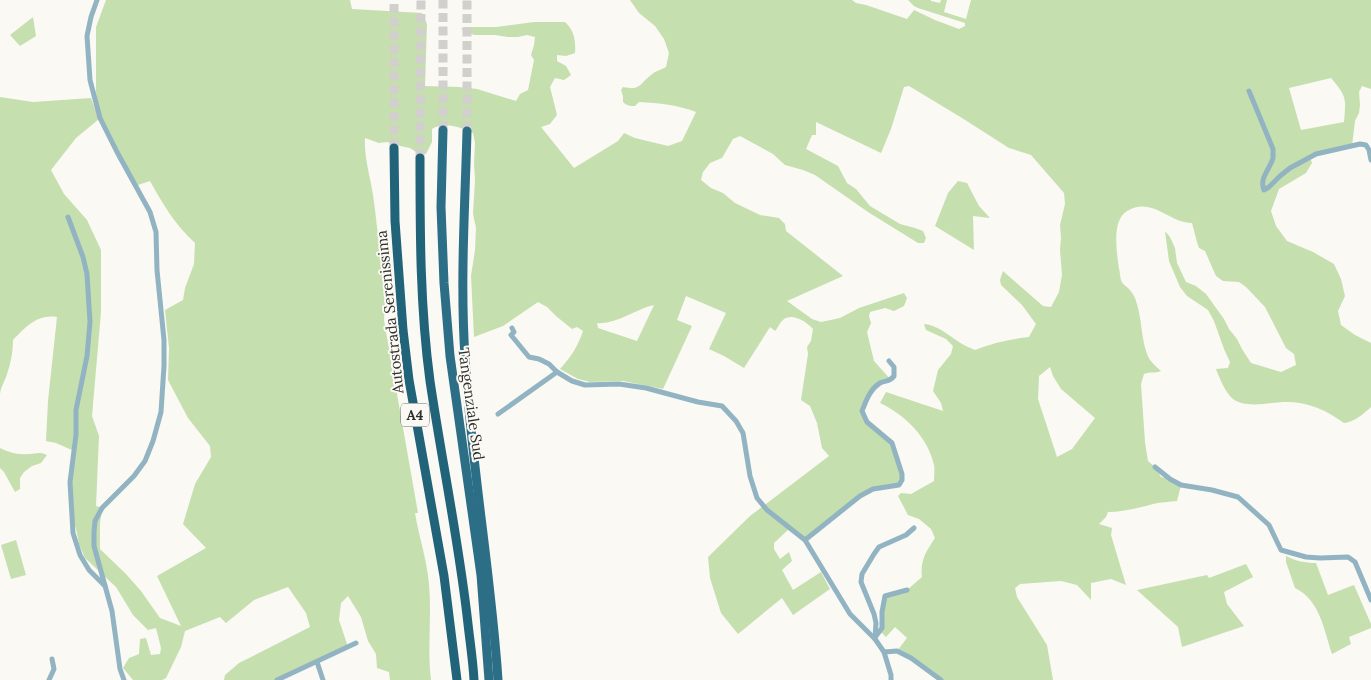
<svg xmlns="http://www.w3.org/2000/svg" width="1371" height="680" font-family="Lora,serif">
	<style>
		.green { fill: #c6dfaf; fill-rule: evenodd }
		.lines { fill: none; stroke-linecap: round; stroke-linejoin: round }
		.trunk-tunnel { stroke: #d1d0cc; stroke-width: 9; stroke-dasharray: 9 4.5; stroke-linecap: butt }
		.motorway-tunnel { stroke: #d1d0cc; stroke-width: 9; stroke-dasharray: 9 4.5; stroke-linecap: butt }
		.minor { stroke: #92b4c2; stroke-width: 5 }
		.trunk { stroke: #2b6e86; stroke-width: 9 }
		.motorway { stroke: #216379; stroke-width: 9 }
		.labels { text-anchor: middle; stroke-width: 4; stroke-linejoin: round; paint-order: stroke }
		.shield { fill: #faf9f4; stroke: #6b6b68; stroke-width: 1 }
		.shield-label { font-size: 14px; font-weight: bold; fill: #2e2e2c }
		.street-label { font-size: 15px; fill: #2e2e2c; stroke: #faf9f4 }
	</style>
	<rect width="100%" height="100%" fill="#faf9f4"/>
	<g class="green">
		<path d="M106 0H350L352 9 422 13 427 24 425 86 459 87 477 89 516 101 520 94 528 90 534 60 531 55 534 45 535 37 527 35 518 37H508L495 35H474L461 29 464 27H496L534 22H565C574 30 576 41 575 53L566 56 557 55V61L566 66 571 75 564 80 555 78 550 87 557 115 550 124 541 127 574 168 618 141 624 133 635 138 668 146 682 141 696 112C678 105 659 103 639 102L635 106C630 106 627 106 623 102V96L621 90 623 87C641 91 639 84 651 75 655 71 661 70 666 67L669 53 664 39 655 26 639 13 630 0H852L856 3 866 5 907 19 914 10 935 20 959 29 965 26V23L918 8 914 6 908 0H931V1L940 3 941 0H947L944 12 966 19 971 0H1371V89L1362 86 1359 92 1360 105 1359 113 1355 121 1352 146 1310 157 1312 163 1306 173 1279 189 1271 211 1276 226 1287 241 1313 252 1334 264 1341 279 1345 296 1338 311 1341 325 1355 335 1371 343V407C1363 414 1355 422 1344 423 1328 411 1307 401 1286 402 1271 402 1246 409 1233 399 1226 394 1219 377 1216 369L1228 368 1230 362 1224 349 1214 321 1208 310 1187 296 1180 287 1169 261 1165 231 1170 237 1175 248 1177 263 1186 282 1196 286 1206 294 1224 319 1229 329 1237 339 1242 349 1251 363 1281 372 1296 365 1294 354 1286 348 1265 307 1246 287 1239 282 1223 281 1216 276 1205 251 1199 248 1197 242 1192 223C1169 223 1152 196 1127 211 1111 221 1117 253 1119 269 1120 272 1120 277 1121 280 1122 284 1126 286 1128 288 1132 292 1135 297 1136 301 1142 318 1141 338 1147 354 1149 360 1156 367 1161 371 1155 374 1150 371 1144 374L1141 384 1145 442 1148 461 1155 467 1161 477 1170 479 1181 485 1177 501C1169 502 1161 502 1153 504 1138 508 1123 512 1108 512L1106 517 1099 524 1112 528 1111 535 1126 585 1111 579 1091 583V600L1077 585 1061 581 1020 584 1015 588 1017 597 1047 645 1053 680H941L897 651 907 638 895 627 886 637 880 631 885 596 907 590 922 577C920 560 926 552 935 538L931 529 919 519 908 515 898 496 901 493 911 494 934 481C934 475 935 470 934 465 928 437 905 415 880 403L886 392 943 411 941 403 933 391 938 370 951 354 953 346 946 339 926 330 924 324C937 324 953 339 964 345 967 347 971 348 975 350 992 343 1011 339 1029 337L1036 324 1022 305 1001 285 1000 280 1003 271 1043 306 1051 307 1059 292 1062 275 1060 250 1061 238 1060 225 1065 204 1064 193 1031 155 1009 148 962 118 909 86 904 87 891 129 881 153 816 122V135H812L806 149 838 166 847 183 856 189 870 206 900 224 915 228 923 231 926 238 924 243H918L868 212 815 175 803 170 785 165 773 154 740 136 733 139 722 158 710 163 703 172 701 180 711 188 723 193 735 203 760 215 779 218 785 224 786 231 843 276 787 301 812 319 821 322 840 318 859 308 904 293 907 298 904 306 894 311 885 308 870 312 869 316 871 323 867 332 874 361 891 380 878 385 862 411 867 422 892 443 902 474 899 485 873 489 805 540 790 528 774 543V549L780 559 789 552 792 561 782 570 793 590 821 572 830 589 793 615 782 598 738 634 721 613 710 578 708 557 750 516 829 456 822 448 817 423 810 406 801 400 808 354 807 347 811 341 813 329C807 322 792 312 783 320 780 322 778 328 775 331L770 327 744 368 724 356 709 349 726 313 686 296 677 320 692 326 663 389 623 381 590 382 578 379 560 369C571 357 578 346 583 331L577 327 572 329 556 316 547 307 538 302 503 326 474 337 471 276 475 250 476 228 473 214 475 181 474 163 475 143 473 133C461 128 445 121 432 129V142L426 154 416 152 410 148 400 146 387 142 379 143 365 138C364 157 370 176 373 195 378 230 381 267 385 303L384 320 418 513H415C419 537 427 560 429 584 432 616 427 648 431 680H390L389 672 377 668 376 654 368 641 361 617 348 596 341 603 339 620 348 647 277 680H224L225 675 239 663 310 627 306 613 288 587 254 600 226 623 220 617 185 631 181 647 166 678 162 680H133L123 668 129 658 139 654 140 639 146 638 151 655 160 654 161 648 156 628 148 630 133 615 116 587 85 558 79 544 76 528 73 523 71 480 74 451 56 443 46 441 48 401 57 317C37 314 26 327 13 340 13 351 11 363 7 374 5 381 1 386 0 394V97L33 102 91 98 99 119 76 138 51 170 64 194 87 220 101 250V312L92 416 99 436 96 506 102 508 100 524V549L125 573 141 591 160 618 181 626 157 576 206 548 183 524 195 484 211 457 210 446 188 418 168 380 169 348 165 310 183 300 185 288 194 264 195 243C176 226 162 203 150 181L135 186 100 118 96 92V27ZM1331 78C1347 97 1346 98 1344 122L1301 130 1289 88ZM654 305 637 341 598 328 597 323C616 325 635 309 654 305ZM1050 367 1053 376 1061 389 1095 418 1072 449 1057 457 1038 399 1039 376Z"/>
		<polygon points="33,17 36,36 20,46 10,35"/>
		<polygon points="958,181 967,183 979,206 990,218 973,216 974,250 935,226 948,193"/>
		<path d="M0 448C8 452 18 455 28 454 36 454 39 451 47 455L41 463 32 466 24 472 20 478V489L15 492 4 472 0 468Z"/>
		<polygon points="16,540 26,575 11,579 1,545"/>
		<path d="M1286 556C1296 561 1305 563 1316 563L1328 595 1354 585 1371 624V628L1349 637 1351 644 1332 654C1324 630 1320 600 1295 588L1286 562Z"/>
		<polygon points="1246,564 1253,577 1224,592 1227,604 1244,626 1182,647 1178,627 1137,590 1207,575 1209,578"/>
	</g>
	<g class="lines">
		<g class="trunk-tunnel">
			<polyline points="443,130 443,0"/>
			<polyline points="467,131 467,0"/>
		</g>
		<g class="motorway-tunnel">
			<polyline points="394,148 394,0"/>
			<polyline points="420,158 421,0"/>
		</g>
		<g class="minor">
			<polyline points="97,0 91,17 87,36 90,80 100,118 117,152 150,212 156,232 157,270 164,340 164,366 161,412 153,441 145,461 134,476 102,508 95,521 94,532 94,546 112,611 120,669 124,680"/>
			<path d="M1249 91 1273 149C1273 152 1273 155 1273 158 1270 169 1259 178 1264 190L1269 187 1280 176 1290 168 1316 154 1360 144 1366 145 1369 150 1371 160"/>
			<polyline points="68,217 83,257 87,274 90,322 87,356 76,410 76,435 70,482 73,533 80,555 89,570 105,586"/>
			<polyline points="512,328 514,332 511,335 529,357 539,359 549,364 557,372 572,381 585,385 619,384 646,388 698,402 722,406 736,421 743,433 750,476 757,498 767,510 805,540 850,614 875,639 884,652 891,675 891,680"/>
			<polyline points="498,414 557,372"/>
			<polyline points="1155,467 1170,479 1181,485 1212,490 1238,497 1269,525 1281,550 1306,557 1320,558 1348,557 1355,562 1371,600"/>
			<path d="M805 540 860 496 873 489 899 485 902 480V474L892 443 867 422 862 411C866 401 870 389 880 383 886 380 890 382 894 376V367L889 361"/>
			<polyline points="876,636 882,628 882,612 885,596 907,590"/>
			<polyline points="875,639 876,623 874,614 861,582 862,574 874,554 879,547 906,535 914,528"/>
			<polyline points="884,652 897,651 911,658 941,680"/>
			<polyline points="317,662 323,680"/>
			<polyline points="49,680 54,669 52,659"/>
			<polyline points="277,680 356,643"/>
		</g>
		<g class="trunk">
			<polyline points="443,130 441,207 444,283 450,356 481,575 489,680"/>
			<path d="M467 131C465 206 460 282 465 357 471 465 491 572 498 680"/>
		</g>
		<g class="motorway">
			<polyline points="394,148 395,221 403,330 409,380 444,576 457,680"/>
			<path d="M420 158C420 233 420 307 430 381 442 462 459 542 468 624 470 642 473 661 474 680"/>
		</g>
	</g>
	<g class="labels">
		<rect class="shield" x="401" y="403.5" width="28" height="23" rx="4"/>
		<g class="shield-label">
			<text x="415" y="420">A4</text>
		</g>
		<g class="street-label">
			<text transform="translate(390 312) rotate(-96)" y="5">Autostrada Serenissima</text>
			<text transform="translate(471 404) rotate(82)" y="5">Tangenziale Sud</text>
		</g>
	</g>
</svg>
